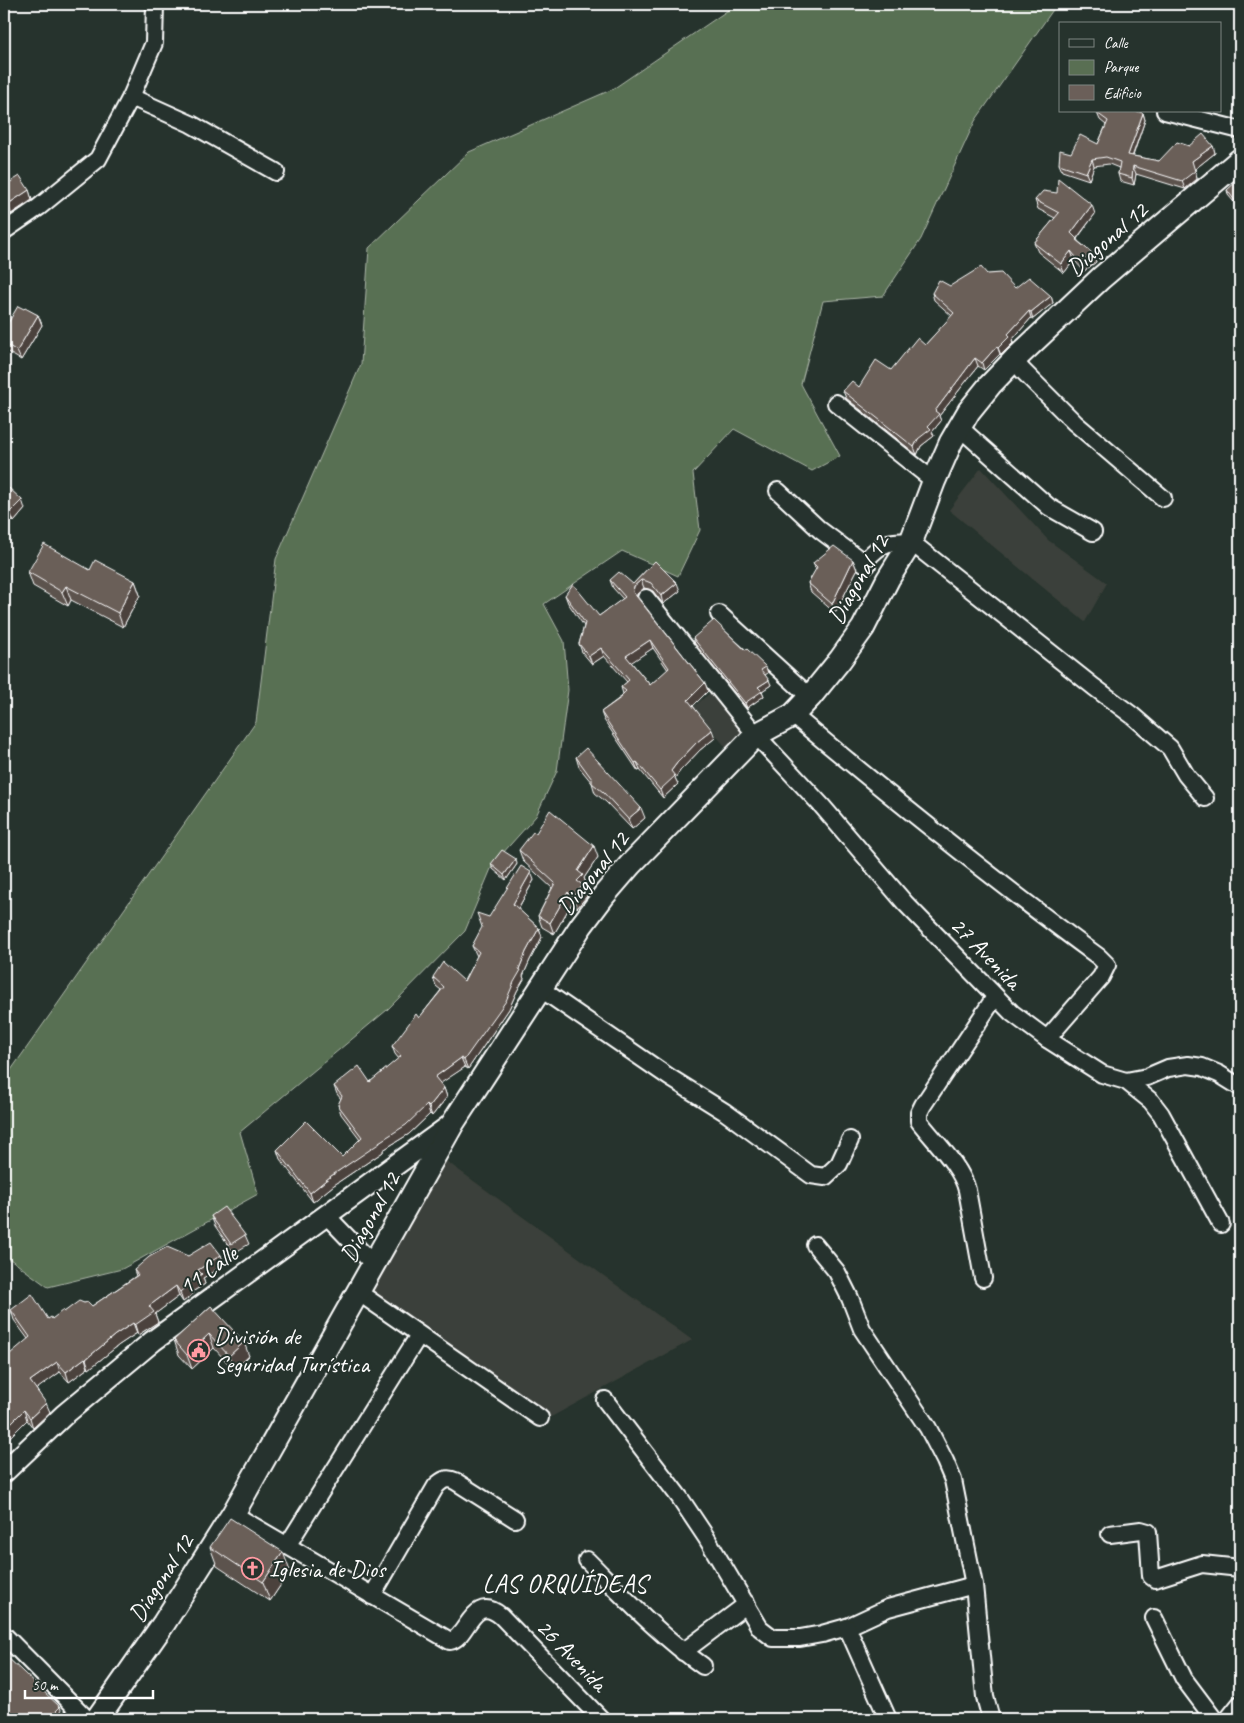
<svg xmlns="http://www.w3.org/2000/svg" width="1244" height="1723" font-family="Caveat,sans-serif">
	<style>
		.built { fill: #3b403a }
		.green { fill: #596f53; stroke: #acb7a9 }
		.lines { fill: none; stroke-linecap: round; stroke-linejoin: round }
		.minor-casing { stroke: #fff; stroke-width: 20 }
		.tertiary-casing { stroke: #fff; stroke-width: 24 }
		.secondary-casing { stroke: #fff; stroke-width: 26 }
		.minor { stroke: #26332d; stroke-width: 16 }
		.tertiary { stroke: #26332d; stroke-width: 20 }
		.secondary { stroke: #26332d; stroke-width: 22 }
		.wall { fill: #5c524d; stroke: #fff; fill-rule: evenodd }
		.shaded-wall { fill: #4b423e; stroke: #fff }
		.building { fill: #6b5f59; stroke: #fff; fill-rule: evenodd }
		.labels { text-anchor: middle; stroke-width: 4; stroke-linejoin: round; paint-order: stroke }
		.street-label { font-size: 24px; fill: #fff; stroke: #26332d }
		.poi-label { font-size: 24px; fill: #fff; stroke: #26332d; text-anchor: start }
		.neighbourhood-label { font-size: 25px; letter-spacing: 1px; fill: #fff; stroke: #26332d }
	</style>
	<rect width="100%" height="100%" fill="#26332d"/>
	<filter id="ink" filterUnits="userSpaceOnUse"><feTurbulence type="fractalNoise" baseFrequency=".02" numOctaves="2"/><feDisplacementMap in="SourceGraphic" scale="10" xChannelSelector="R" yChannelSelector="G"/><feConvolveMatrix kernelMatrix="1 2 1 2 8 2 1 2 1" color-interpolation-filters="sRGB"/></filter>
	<g filter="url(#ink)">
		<g class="built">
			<polygon points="981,468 1048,540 1107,583 1085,622 949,510"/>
			<polygon points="710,693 744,735 728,750 693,707"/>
			<polygon points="442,1158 692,1340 551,1417 370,1294"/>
		</g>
		<polygon class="green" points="737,4 1057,4 975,121 921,239 883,296 823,301 801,384 840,456 812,471 734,429 693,473 700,530 678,576 622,551 544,604 564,641 568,690 557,771 536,816 493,864 465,931 387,1010 240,1132 258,1194 122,1269 48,1287 10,1259 4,1262 4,1080 256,722 276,559 361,364 369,248 469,152 613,89"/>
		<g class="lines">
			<defs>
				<g id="minor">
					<polyline points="131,97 191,124 276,172"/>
					<polyline points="1165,111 1240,130"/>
					<polyline points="4,231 39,207 98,159 131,97 154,43 155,4"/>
					<polyline points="1014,360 1023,371 1075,423 1163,498"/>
					<polyline points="836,403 934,481"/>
					<polyline points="959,427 1049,507 1093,532"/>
					<path d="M778 491 820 530 867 565V559C881 543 890 540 911 542L1094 687 1133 716 1170 748 1186 775 1205 798"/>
					<polyline points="646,598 756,735 822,806 905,903 1012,1013 1047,1039 1102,1074 1126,1081 1147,1077 1168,1068 1188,1065 1202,1067 1219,1074 1240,1087"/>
					<polyline points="719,614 810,697"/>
					<path d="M793 715C892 798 994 880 1099 957L1107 965 1101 977 1047 1039"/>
					<polyline points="541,989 669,1077 725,1112 811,1175 825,1177 839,1164 850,1140"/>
					<polyline points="1126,1081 1151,1101 1161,1114 1221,1224"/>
					<polyline points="326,1215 374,1265"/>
					<polyline points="815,1245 837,1272 850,1298 862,1329 928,1428 945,1461 953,1480 974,1585 985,1697 991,1719"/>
					<path d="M983 1278 967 1190C961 1166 934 1141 919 1121V1113L923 1105 995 997"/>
					<polyline points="358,1292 540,1418"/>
					<polyline points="605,1400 680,1498 706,1537 760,1628 773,1638 800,1638 822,1634 847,1627 888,1608 974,1585"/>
					<path d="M233 1514 450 1641C468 1638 472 1592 501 1616L601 1719"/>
					<polyline points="1110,1534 1141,1530 1148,1532 1151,1576 1155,1579 1202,1564 1240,1568"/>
					<polyline points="287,1546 419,1335"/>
					<path d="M587 1560C624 1597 660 1636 703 1666"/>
					<path d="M372 1596 436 1486C442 1480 447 1477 455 1481L515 1519"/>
					<polyline points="1154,1618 1184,1679 1214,1719"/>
					<polyline points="847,1627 888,1719"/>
					<polyline points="4,1635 87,1719"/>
					<polyline points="683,1652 747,1604"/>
					<polyline points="1228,1719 1240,1704"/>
				</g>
				<polyline id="tertiary" points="4,1472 64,1415 153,1341 452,1124"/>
				<polyline id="secondary" points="97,1719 164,1623 233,1514 453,1123 581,926 605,894 630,865 756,735 793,715 810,697 840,660 863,628 888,579 911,542 934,481 951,442 969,411 990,385 1014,360 1101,278 1240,160"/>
			</defs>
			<use href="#minor" class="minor-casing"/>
			<use href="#tertiary" class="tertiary-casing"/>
			<use href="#secondary" class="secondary-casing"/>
			<use href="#minor" class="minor"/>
			<use href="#tertiary" class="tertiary"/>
			<use href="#secondary" class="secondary"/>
		</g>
		<g class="wall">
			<polygon points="1097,113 1143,113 1145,120 1133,156 1159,161 1189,146 1213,146 1215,153 1195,169 1197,179 1185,189 1136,174 1134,185 1120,181 1118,174 1119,168 1109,164 1094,166 1089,180 1062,171 1059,164 1071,153 1098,144 1106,125 1100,120"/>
			<polygon points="1240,185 1240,209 1228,195 1227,190"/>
			<polygon points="4,186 29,190 32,200 11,214 4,201"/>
			<polygon points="1035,200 1095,214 1077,239 1078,241 1092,253 1096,262 1084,271 1074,260 1064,273 1038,252 1034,243 1055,218 1038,209"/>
			<polygon points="987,274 1015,288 1051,296 1053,303 1033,319 1031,318 1012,340 1013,343 1001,355 1000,354 984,370 978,366 939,416 941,421 932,432 934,436 921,446 917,455 846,398 843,391 859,387 891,370 925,345 952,316 934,300 932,293"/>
			<polygon points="24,309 38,315 42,325 21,360 4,350 4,330"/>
			<polygon points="4,494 25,509 14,522 4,512"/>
			<polygon points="853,560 857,570 835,613 811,592 808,583 816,570 813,563"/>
			<path d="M655 561 680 591 663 604 653 591 649 589 644 588 637 594V596L705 683 708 691 693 706 715 738 700 750 680 771 675 778 678 784 663 798 640 770 638 771 604 720 601 712 621 697 623 694 621 687 627 682 604 656 592 664 582 652 579 644 584 626 568 603 565 595 599 616 623 599 613 588 610 580 633 584ZM653 648 668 670 650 685 631 662Z"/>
			<polygon points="90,570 135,581 140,595 123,627 71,600 68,606 33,586 28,572"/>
			<polygon points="693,638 745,650 766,667 768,673 765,675 771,685 762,691 764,696 747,708 695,644"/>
			<polygon points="576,757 645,818 632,829 606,802 595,793 592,783 579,767"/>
			<polygon points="536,833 598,857 584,878 587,886 584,889 587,896 577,908 572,903 554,934 542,927 538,916 552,888 523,861 519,850"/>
			<polygon points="491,864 517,864 506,880 493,869"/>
			<polygon points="534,880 518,909 539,928 542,937 530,960 523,976 524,979 517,991 509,1009 468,1069 465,1067 440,1083 444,1088 447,1097 432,1116 430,1114 409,1134 383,1150 383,1152 334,1185 313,1202 280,1159 277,1150 342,1157 360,1139 341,1114 338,1105 341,1099 337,1094 334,1086 370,1082 399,1059 395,1054 392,1046 419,1018 441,990 436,986 433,977 464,981 477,956 472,946 489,917"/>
			<polygon points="211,1216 245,1235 249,1244 234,1253 215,1226"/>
			<polygon points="221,1255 224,1265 203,1278 205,1284 192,1292 193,1294 183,1302 179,1296 155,1314 158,1322 138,1335 137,1333 119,1345 89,1369 88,1368 69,1382 60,1372 36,1389 50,1412 33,1428 27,1420 4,1443 28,1339 14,1320 11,1310 48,1319 52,1319 64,1312 84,1303 92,1306 136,1276 134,1270 188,1256"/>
			<polygon points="211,1306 249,1356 234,1370 214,1348 192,1369 179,1355 174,1340"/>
			<polygon points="210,1547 290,1571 270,1601 217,1566"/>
		</g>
		<g class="shaded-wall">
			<polygon points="1143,113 1145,120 1130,163 1128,155"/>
			<polygon points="1213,146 1215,153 1195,169 1197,179 1185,189 1182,181 1192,161"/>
			<polygon points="1092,159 1094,166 1089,180 1086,173"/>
			<polygon points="1133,166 1136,174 1134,185 1132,178"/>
			<polygon points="29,190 32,200 11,214 8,204"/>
			<polygon points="1092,205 1095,214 1074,242 1071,233"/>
			<polygon points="1071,251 1074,260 1064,273 1061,264"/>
			<polygon points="1092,253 1096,262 1084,271 1080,262"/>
			<polygon points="1051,296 1053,303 1033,319 1031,312"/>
			<polygon points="1029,311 1031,318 1012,340 1013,343 1001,355 998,348 1008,334"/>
			<polygon points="38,315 42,325 21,360 17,351"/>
			<polygon points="997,346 1000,354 984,370 982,363"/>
			<polygon points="975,358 978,366 939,416 941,421 932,432 934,436 921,446 917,455 914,447 918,439 928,426 935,411"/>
			<polygon points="22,500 25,509 14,522 10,512"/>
			<polygon points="6,538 8,543 4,548 4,541"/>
			<polygon points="853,560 857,570 835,613 832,604"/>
			<polygon points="641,580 644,588 637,594 636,600 633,592 634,586"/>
			<polygon points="135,581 140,595 123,627 118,613"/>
			<polygon points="677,583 680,591 663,604 661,596"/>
			<polygon points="66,586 71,600 68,606 62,592"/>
			<polygon points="650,640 653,648 629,664 626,656"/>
			<polygon points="601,648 604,656 592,664 589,656"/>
			<polygon points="769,680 771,685 762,691 764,696 747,708 745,703 758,687"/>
			<polygon points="705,683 708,691 691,708 688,700"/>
			<polygon points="712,730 715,738 700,750 680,771 675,778 678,784 663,798 660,790 671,771 677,763 697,742"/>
			<polygon points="637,762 640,770 638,771 635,763"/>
			<polygon points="641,808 645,818 632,829 628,819"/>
			<polygon points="594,846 598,857 584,878 587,886 584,889 587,896 577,908 573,897 578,871"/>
			<polygon points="516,859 517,864 506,880 504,875"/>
			<polygon points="531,872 534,880 516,912 513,904"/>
			<polygon points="568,892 572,903 554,934 550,923"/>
			<polygon points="539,928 542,937 530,960 523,976 524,979 517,991 509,1009 468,1069 464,1060 519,969 526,952"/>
			<polygon points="461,1058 465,1067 438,1085 435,1077"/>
			<polygon points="444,1088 447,1097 432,1116 429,1107"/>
			<polygon points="427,1105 430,1114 409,1134 383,1150 383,1152 334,1185 313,1202 310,1193 331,1176 379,1142"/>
			<polygon points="221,1255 224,1265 203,1278 205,1284 192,1292 193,1294 183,1302 180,1292 189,1283 198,1270"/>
			<polygon points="176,1286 179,1296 155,1314 158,1322 138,1335 135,1325 149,1306"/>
			<polygon points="133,1323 137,1333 119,1345 89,1369 86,1359 115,1335"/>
			<polygon points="209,1334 214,1348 192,1369 187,1355"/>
			<polygon points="244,1342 249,1356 234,1370 229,1356"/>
			<polygon points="85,1358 88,1368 69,1382 66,1372"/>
			<polygon points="57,1362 60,1372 34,1391 30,1381"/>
			<polygon points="46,1403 50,1412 33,1428 30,1418"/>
			<polygon points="24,1410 27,1420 4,1443 4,1430"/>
			<polygon points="283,1552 290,1571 270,1601 263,1582"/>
			<polygon points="60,1707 64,1719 48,1719"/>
		</g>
		<g class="building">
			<polygon points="1098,111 1136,111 1143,113 1128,155 1159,161 1177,142 1189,146 1203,134 1213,146 1192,161 1195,171 1182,181 1133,166 1132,178 1118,174 1120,162 1106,157 1092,159 1086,173 1059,164 1060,150 1071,153 1080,135 1098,144 1108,121 1097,113"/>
			<polygon points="20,176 29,190 8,204 4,198 4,186"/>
			<polygon points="1058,178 1092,205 1071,233 1077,239 1076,240 1092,253 1080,262 1071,251 1061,264 1034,243 1059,213 1035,200 1043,191 1057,193"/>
			<polygon points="1237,181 1240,185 1240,205 1239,206 1227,190"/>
			<polygon points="981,267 987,274 1001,273 1015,288 1029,277 1051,296 1031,312 1029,311 1008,334 1010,336 998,348 997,346 982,363 975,358 935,411 939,414 928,426 931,429 918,439 914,447 843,391 852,381 859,387 876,360 891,370 917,338 925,345 954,313 932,293 939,280 950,286"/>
			<polygon points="18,306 24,309 25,308 38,315 17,351 4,343 4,330"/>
			<polygon points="9,488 22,500 10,512 4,506 4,494"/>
			<polygon points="44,544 90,570 95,560 135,581 118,613 66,586 62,592 28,572"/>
			<polygon points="834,546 853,560 832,604 808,583 817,567 813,563"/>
			<path d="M655 561 677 583 661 596 651 583 646 581 641 580 634 586 633 592 705 683 688 700 712 730 697 742 677 763 671 771 675 776 660 790 637 762 635 763 601 712 622 697 621 696 626 691 621 687 629 680 601 648 589 656 579 644 585 623 565 595 573 584 599 616 625 597 610 580 619 572 633 584ZM650 640 669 668 650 685 626 656Z"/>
			<polygon points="714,620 745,650 747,649 766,667 761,670 769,680 758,687 762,691 745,703 693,638"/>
			<polygon points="586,748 641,808 628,819 603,792 592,783 592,779 576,757"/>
			<polygon points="550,810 594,846 578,871 583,875 577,881 583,885 573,897 568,892 550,923 538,916 555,883 519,850 533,832 536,833"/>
			<polygon points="502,850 516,859 504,875 491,864"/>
			<polygon points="521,866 531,872 513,904 539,928 526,952 519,969 521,970 514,982 506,1001 464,1060 461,1058 435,1077 444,1088 429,1107 427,1105 406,1125 379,1142 380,1143 331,1176 310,1193 277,1150 306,1121 342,1157 362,1137 338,1105 342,1096 334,1086 359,1066 370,1082 401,1056 392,1046 416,1014 419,1018 444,987 433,977 443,962 464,981 479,952 472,946 482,927 477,913 489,917"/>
			<polygon points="224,1207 245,1235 231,1244 211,1216"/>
			<polygon points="211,1242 221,1255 198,1270 202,1274 189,1283 189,1284 180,1292 176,1286 149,1306 154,1312 135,1325 133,1323 115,1335 86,1359 85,1358 66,1372 57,1362 30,1381 46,1403 30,1418 24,1410 4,1430 4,1359 30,1337 11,1310 32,1294 48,1319 51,1317 52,1319 63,1310 64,1312 79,1301 84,1303 88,1302 92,1306 138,1275 134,1270 149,1257 167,1247 188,1256"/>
			<polygon points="211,1306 244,1342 229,1356 209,1334 187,1355 174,1340"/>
			<polygon points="230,1518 283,1552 263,1582 210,1547"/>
			<polygon points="5,1655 60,1707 48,1719 7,1719 4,1716 4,1656"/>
		</g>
	</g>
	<defs>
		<symbol id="civic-ring" viewBox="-11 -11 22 22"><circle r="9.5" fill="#26332d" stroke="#ff9aa2" stroke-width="1.5"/><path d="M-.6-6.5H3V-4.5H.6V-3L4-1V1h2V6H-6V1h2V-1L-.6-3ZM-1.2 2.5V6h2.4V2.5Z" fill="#ff9aa2"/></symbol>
		<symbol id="church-ring" viewBox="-11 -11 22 22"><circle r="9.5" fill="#26332d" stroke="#ff9aa2" stroke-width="1.5"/><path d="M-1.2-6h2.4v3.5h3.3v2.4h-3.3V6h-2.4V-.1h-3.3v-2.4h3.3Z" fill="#ff9aa2"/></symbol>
	</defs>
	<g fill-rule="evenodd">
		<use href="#civic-ring" x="186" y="1338" width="25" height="25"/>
		<use href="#church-ring" x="240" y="1556" width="25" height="25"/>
	</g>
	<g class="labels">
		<g class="street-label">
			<text transform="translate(1107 239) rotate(-41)" y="8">Diagonal 12</text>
			<text transform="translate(858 579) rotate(-60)" y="8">Diagonal 12</text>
			<text transform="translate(593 873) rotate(-51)" y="8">Diagonal 12</text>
			<text transform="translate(986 953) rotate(46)" y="8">27 Avenida</text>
			<text transform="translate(370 1217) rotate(-61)" y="8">Diagonal 12</text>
			<text transform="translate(208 1270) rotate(-36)" y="8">11 Calle</text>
			<text transform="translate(161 1578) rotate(-57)" y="8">Diagonal 12</text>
			<text transform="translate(572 1655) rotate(46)" y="8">26 Avenida</text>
		</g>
		<g class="poi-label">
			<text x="214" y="1344">División de<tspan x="214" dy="28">Seguridad Turística</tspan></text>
			<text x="269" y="1577">Iglesia de Dios</text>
		</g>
		<g class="neighbourhood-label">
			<text x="565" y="1592">LAS ORQUÍDEAS</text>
		</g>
	</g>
	<rect width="1244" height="1723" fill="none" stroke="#26332d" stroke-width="20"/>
	<rect x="10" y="10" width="1224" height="1703" fill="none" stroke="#fff" stroke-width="2" filter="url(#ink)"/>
	<rect x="1059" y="22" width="162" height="90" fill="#26332d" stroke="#7d8581"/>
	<rect x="1069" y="39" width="25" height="8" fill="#26332d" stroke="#7d8581"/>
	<text x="1104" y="48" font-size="15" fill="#ffffff">Calle</text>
	<rect x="1069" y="60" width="25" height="15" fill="#596f53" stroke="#7d8581"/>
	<text x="1104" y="72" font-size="15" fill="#ffffff">Parque</text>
	<rect x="1069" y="85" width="25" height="15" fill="#6b5f59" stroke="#7d8581"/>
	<text x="1104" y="98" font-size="15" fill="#ffffff">Edificio</text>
	<path d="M25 1690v8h128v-8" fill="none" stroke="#ffffff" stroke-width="2.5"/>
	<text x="32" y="1690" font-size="15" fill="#ffffff" stroke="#26332d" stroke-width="4" paint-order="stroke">50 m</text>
</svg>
